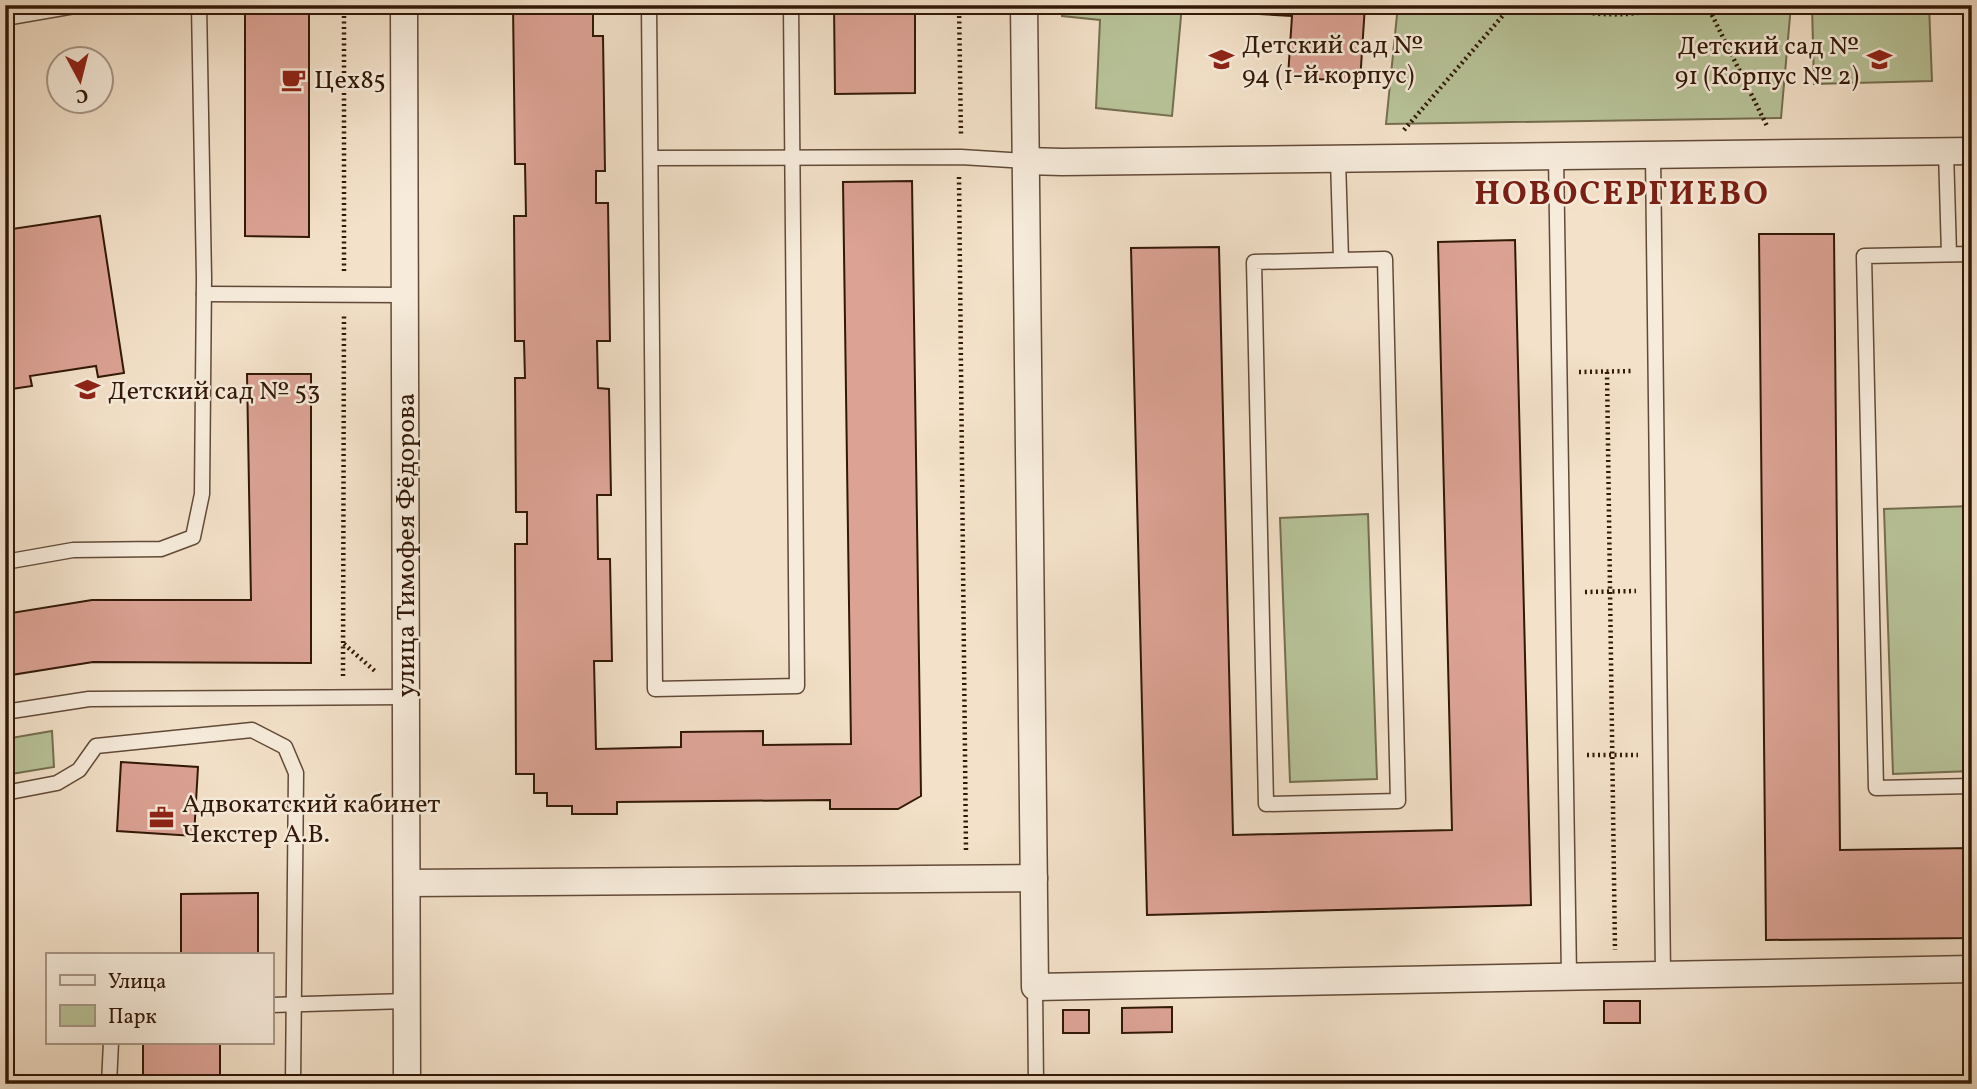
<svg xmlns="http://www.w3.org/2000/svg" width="1977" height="1089" font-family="Vollkorn,serif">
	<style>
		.green { fill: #b8c399; stroke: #756e50; stroke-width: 2 }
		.building { fill: #dca395; stroke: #321807; stroke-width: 2 }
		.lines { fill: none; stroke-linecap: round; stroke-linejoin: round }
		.service-casing { stroke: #624a38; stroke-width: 17 }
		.minor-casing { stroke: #624a38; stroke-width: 29 }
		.path { stroke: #321807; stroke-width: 4.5; stroke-dasharray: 2 3.5; stroke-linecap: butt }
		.service { stroke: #f7ecdc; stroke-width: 14 }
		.minor { stroke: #f7ecdc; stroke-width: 26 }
		.labels { text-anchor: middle; stroke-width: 5; stroke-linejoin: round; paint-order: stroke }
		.poi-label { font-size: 26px; fill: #321807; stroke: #f7ecdc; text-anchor: start }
		.street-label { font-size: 26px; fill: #321807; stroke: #f7ecdc }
		.district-label { font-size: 33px; font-weight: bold; letter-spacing: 2px; fill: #7a1f14; stroke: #f7ecdc }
	</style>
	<rect width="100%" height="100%" fill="#f3e1c9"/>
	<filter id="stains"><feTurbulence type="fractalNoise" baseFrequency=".00286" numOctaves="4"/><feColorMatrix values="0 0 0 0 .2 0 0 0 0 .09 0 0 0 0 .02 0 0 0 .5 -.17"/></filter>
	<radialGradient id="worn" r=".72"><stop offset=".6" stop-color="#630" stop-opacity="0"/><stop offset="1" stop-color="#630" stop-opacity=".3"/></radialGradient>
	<g class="green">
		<polygon points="1062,5 1182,5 1172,116 1096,108 1100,20 1062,16"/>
		<polygon points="1398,5 1791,5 1781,118 1386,124"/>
		<polygon points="1812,5 1929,5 1932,81 1814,84"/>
		<polygon points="1971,506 1972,771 1893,774 1884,509"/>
		<polygon points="1368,514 1377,779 1290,782 1280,518"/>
		<polygon points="52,731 54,767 5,775 5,739"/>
	</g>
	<g class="building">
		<polygon points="245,5 309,5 309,237 245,236"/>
		<polygon points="513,5 593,5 593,36 603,36 605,171 596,171 596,203 608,203 610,341 597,341 598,388 609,389 611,495 597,495 598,559 610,559 612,661 594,661 596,749 681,747 681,732 763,731 763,745 851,744 843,182 912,181 921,796 898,809 830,809 830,800 617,802 617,814 572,814 572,806 547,806 547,793 534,793 534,774 516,774 515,544 527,544 527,512 516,512 515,378 525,378 524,341 515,341 514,216 526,216 525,164 515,164"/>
		<polygon points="834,5 915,5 915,93 835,94"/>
		<polygon points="1225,5 1365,5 1360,82 1288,77 1292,16 1224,12"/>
		<polygon points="100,216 124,373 98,377 96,366 30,376 32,386 5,390 5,230"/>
		<polygon points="1759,234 1834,234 1840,850 1972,848 1972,938 1766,940"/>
		<polygon points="1515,240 1531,905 1147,915 1131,248 1219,247 1233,835 1452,830 1438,242"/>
		<polygon points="247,374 311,374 311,663 93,662 5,676 5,614 92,600 251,600"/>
		<polygon points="121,762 198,767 194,836 117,831"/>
		<polygon points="258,893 258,954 181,954 181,894"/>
		<rect x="1604" y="1001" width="36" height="22"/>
		<polygon points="1172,1007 1172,1032 1122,1033 1122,1008"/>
		<rect x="1063" y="1010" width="26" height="23"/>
		<rect x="143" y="1042" width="77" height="42"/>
	</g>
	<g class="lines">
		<defs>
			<g id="service">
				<polyline points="649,5 655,689 797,686 791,5"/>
				<polyline points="5,18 80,5"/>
				<polyline points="1946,151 1949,254"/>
				<polyline points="1653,155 1663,974"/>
				<polyline points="1556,156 1569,976"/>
				<polyline points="651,158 961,157 1025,161"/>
				<polyline points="1338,159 1341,260 1385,259 1398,801 1266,804 1254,262 1341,260"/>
				<polyline points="1972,254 1864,256 1876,788 1972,786"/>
				<polyline points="204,294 404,295"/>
				<polyline points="5,562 73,550 161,549 193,537 202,494 204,278 199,5"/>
				<polyline points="5,712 89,699 405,697"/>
				<polyline points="5,793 57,783 79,770 96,746 252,730 285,747 296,773 293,1084"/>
				<polyline points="1035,987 1036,1084"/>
				<polyline points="271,1005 407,1001"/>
				<polyline points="109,1084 111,1042"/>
			</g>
			<g id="minor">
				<polyline points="404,5 407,1084"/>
				<polyline points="1024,5 1035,987 1972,969"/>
				<polyline points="1025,161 1062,162 1972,151"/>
				<polyline points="407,883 1034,878"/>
			</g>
		</defs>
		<use href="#service" class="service-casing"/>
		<use href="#minor" class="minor-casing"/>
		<g class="path">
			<polyline points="344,5 344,274"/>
			<polyline points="959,5 961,137"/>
			<path d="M1561 5C1589 18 1641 17 1670 5"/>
			<polyline points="1707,5 1767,126"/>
			<polyline points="1404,130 1512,5"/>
			<polyline points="959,177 966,851"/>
			<polyline points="1579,372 1633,371"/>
			<polyline points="1607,372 1615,950"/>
			<polyline points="1585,592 1636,591"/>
			<polyline points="344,644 376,672"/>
			<polyline points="343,676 344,314"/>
			<polyline points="1587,755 1638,755"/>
		</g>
		<use href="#service" class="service"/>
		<use href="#minor" class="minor"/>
	</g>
	<defs>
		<symbol id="school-bare" viewBox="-9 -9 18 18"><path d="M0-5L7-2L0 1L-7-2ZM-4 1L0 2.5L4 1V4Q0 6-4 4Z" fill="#8f2418" stroke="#f7ecdc" stroke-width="2.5" paint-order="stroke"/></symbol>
		<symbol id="cafe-bare" viewBox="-9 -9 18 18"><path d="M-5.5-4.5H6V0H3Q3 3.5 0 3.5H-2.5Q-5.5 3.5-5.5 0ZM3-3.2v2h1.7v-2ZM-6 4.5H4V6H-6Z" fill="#8f2418" stroke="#f7ecdc" stroke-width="2.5" paint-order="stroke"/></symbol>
		<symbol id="office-bare" viewBox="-9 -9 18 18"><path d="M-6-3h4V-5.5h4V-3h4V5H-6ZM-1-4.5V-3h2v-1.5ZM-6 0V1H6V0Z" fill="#8f2418" stroke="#f7ecdc" stroke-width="2.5" paint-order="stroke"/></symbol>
	</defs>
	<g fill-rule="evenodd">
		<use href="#school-bare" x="1204" y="42" width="35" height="35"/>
		<use href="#school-bare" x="1862" y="42" width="35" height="35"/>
		<use href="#cafe-bare" x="276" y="62" width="35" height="35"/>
		<use href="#school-bare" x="70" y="372" width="35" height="35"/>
		<use href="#office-bare" x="144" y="800" width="35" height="35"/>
	</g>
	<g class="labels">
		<g class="poi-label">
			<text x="1242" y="53">Детский сад №<tspan x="1242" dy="30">94 (1-й корпус)</tspan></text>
			<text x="1859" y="54" text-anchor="end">Детский сад №<tspan x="1859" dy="30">91 (Корпус № 2)</tspan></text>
			<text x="314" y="88">Цех85</text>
			<text x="108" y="399">Детский сад № 53</text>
			<text x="182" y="812">Адвокатский кабинет<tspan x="182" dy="30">Чекстер А.В.</tspan></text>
		</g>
		<g class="street-label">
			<text transform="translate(405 545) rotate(-90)" y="9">улица Тимофея Фёдорова</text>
		</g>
		<g class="district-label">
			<text x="1622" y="204">НОВОСЕРГИЕВО</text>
		</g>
	</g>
	<rect width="1977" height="1089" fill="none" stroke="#f3e1c9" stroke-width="28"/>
	<rect x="7" y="7" width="1963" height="1075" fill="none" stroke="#321807" stroke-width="3.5"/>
	<rect x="14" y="14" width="1949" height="1061" fill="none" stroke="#321807" stroke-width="2"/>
	<rect x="46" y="953" width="228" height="91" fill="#f7ecdc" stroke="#a89787" stroke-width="2"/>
	<rect x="60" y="975" width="35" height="10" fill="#f7ecdc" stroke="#a89787" stroke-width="2"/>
	<text x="108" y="988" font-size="21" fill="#321807">Улица</text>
	<rect x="60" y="1005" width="35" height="21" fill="#b8c399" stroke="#a89787" stroke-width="2"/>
	<text x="108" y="1023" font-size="21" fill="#321807">Парк</text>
	<g transform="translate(80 80) rotate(173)"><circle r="33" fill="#f7ecdc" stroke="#a89787" stroke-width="2"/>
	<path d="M0-5L12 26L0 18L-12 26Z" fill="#8f2418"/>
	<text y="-10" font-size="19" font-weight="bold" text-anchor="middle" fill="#321807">С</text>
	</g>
	<rect width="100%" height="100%" filter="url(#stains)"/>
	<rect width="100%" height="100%" fill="url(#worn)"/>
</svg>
